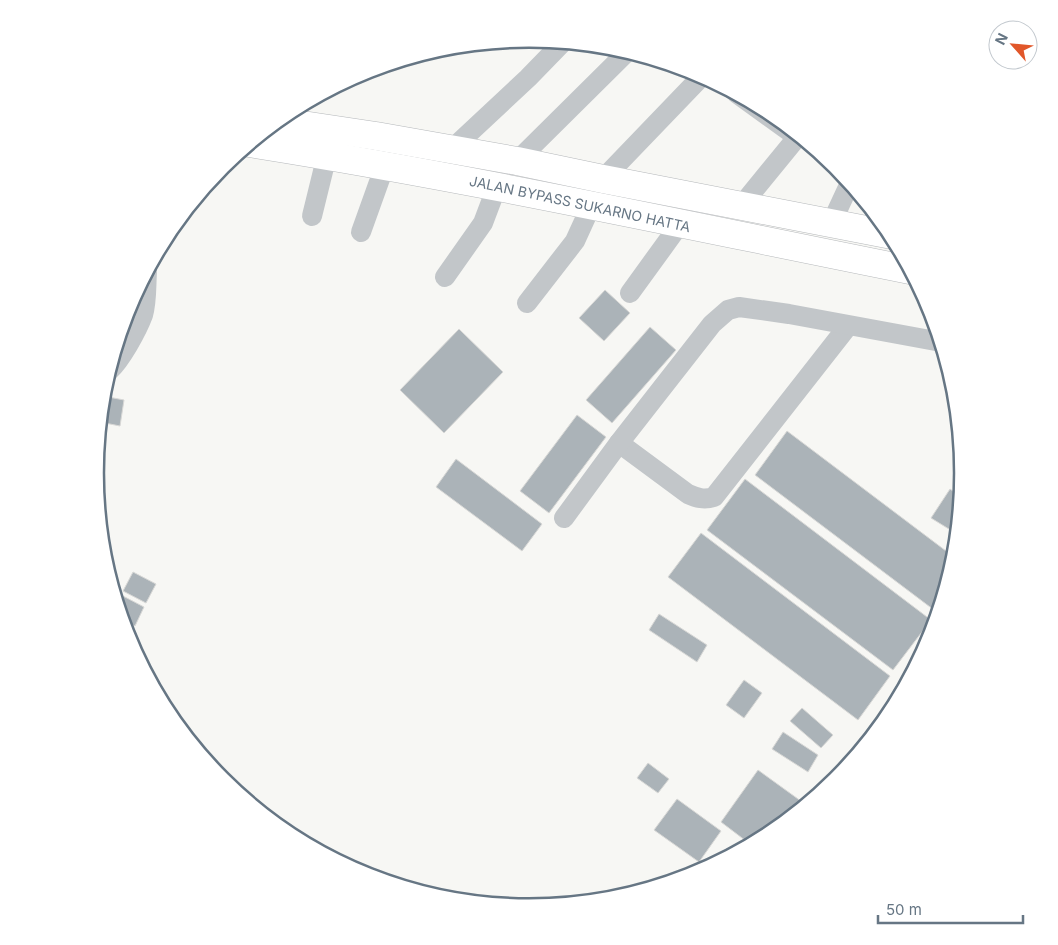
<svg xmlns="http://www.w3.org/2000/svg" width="1058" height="945" font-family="Inter,sans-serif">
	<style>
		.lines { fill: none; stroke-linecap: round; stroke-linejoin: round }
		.stream { stroke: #bdc7cc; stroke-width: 5.5 }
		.building { fill: #abb3b8; stroke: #d8d8d6 }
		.highway-casing { stroke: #b5b8bb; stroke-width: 29 }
		.minor { stroke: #c2c6c9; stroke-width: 20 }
		.highway { stroke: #fff; stroke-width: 28 }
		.labels { text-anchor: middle; stroke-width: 5; stroke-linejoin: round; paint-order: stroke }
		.street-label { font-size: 14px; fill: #667684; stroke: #fff }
		.rim { fill: none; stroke: #667684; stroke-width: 2.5 }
	</style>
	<rect width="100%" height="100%" fill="#f7f7f4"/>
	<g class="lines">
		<polyline class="stream" points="640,890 643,886 661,884"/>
	</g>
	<g class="building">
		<polygon points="605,290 630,313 604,341 579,318"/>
		<polygon points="650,327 676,350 612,423 586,400"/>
		<polygon points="459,329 503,372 444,433 400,390"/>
		<polygon points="103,396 124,400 120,426 100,422"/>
		<polygon points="577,415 606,437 549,513 520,491"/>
		<polygon points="787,431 954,557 938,613 755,475"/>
		<polygon points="456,459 542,524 522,551 436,487"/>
		<polygon points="745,479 931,620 893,670 707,530"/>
		<polygon points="950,489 960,496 957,534 931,518"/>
		<polygon points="701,533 890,676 858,720 668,577"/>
		<polygon points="133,572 156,584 146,603 123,591"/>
		<polygon points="121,595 144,607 135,626 123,620 117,602"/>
		<polygon points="659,614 707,645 697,662 649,630"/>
		<polygon points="907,670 911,673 899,695 893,691"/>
		<polygon points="744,680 762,693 744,718 726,705"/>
		<polygon points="802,708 833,735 821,748 790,721"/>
		<polygon points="783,732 818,755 808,772 772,749"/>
		<polygon points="648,763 669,779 658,793 637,778"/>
		<polygon points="758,770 805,804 770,833 750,844 721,822"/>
		<polygon points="677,799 721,831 699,862 654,830"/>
	</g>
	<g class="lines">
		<defs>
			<g id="highway">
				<polyline points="276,121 376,136 517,161 603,179 892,235"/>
				<path d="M249 143C471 178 690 226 910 270"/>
			</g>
		</defs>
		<use href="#highway" class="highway-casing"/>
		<g class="minor">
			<polyline points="736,93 797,137"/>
			<polyline points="452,149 528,78 563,42"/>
			<polyline points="517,161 628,51"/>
			<polyline points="603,179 702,76"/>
			<polyline points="741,206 799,135"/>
			<polyline points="312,216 327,155"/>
			<polyline points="831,224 850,183"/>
			<polyline points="361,232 385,165"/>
			<polyline points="445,277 483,223 497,186"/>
			<polyline points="630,293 680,224"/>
			<polyline points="527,303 575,241 591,206"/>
			<path d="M109 371C121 360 137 331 143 315 147 302 146 285 147 272"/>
			<path d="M619 443 688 494C697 498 704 500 714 497L848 326"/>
			<polyline points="564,518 619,443 712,324 728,310 739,307 789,314 941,342"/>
		</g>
		<use href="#highway" class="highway"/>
	</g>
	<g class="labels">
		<g class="street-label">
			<text transform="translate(580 204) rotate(12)" y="5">JALAN BYPASS SUKARNO HATTA</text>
		</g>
	</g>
	<path d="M0 0H1058V945H0ZM104 473a425 425 0 1 1 850 0a425 425 0 1 1-850 0Z" fill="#fff" fill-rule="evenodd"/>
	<path class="rim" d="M104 473a425 425 0 1 1 850 0a425 425 0 1 1-850 0Z"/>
	<g transform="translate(1013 45) rotate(297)"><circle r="24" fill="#ffffff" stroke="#c2c8ce"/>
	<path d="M0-4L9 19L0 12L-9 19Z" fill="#e1572a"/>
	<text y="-8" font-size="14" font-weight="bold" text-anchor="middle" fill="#667684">N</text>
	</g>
	<path d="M878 915v8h145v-8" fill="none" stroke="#667684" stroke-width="2.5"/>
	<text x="886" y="915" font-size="15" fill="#667684" stroke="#ffffff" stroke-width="4" paint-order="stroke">50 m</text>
</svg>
